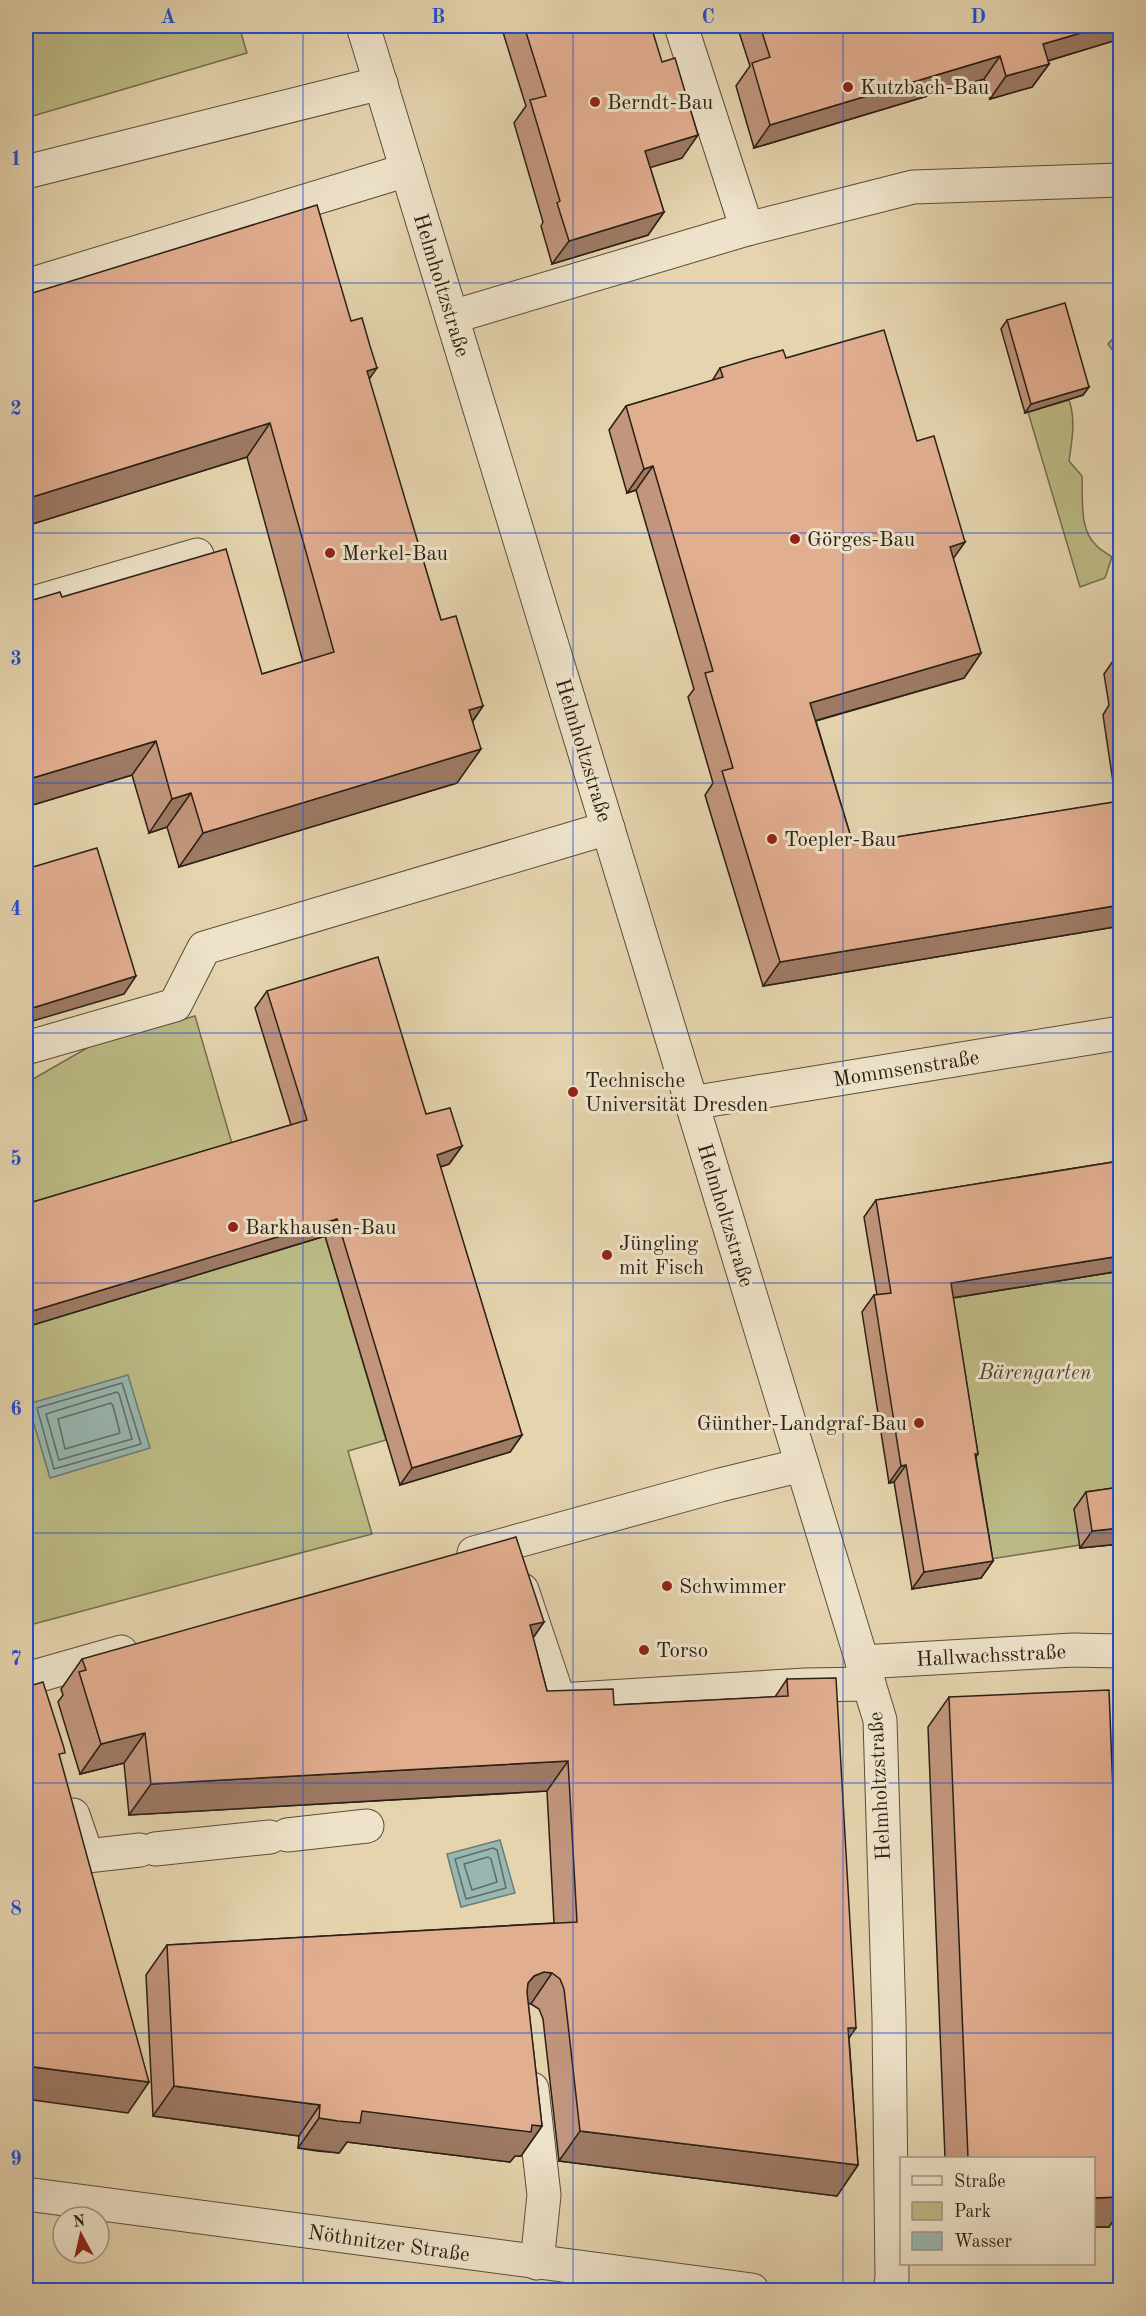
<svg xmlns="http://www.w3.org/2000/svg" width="1146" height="2316" font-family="'Old Standard TT',serif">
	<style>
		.green { fill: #bcbb85; stroke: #736e4e; stroke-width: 1.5 }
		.water { fill: #98b7b2; stroke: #6c7b74; stroke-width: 1.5 }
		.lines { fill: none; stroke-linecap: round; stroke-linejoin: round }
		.shore { stroke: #616c64; stroke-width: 1.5 }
		.minor-casing { stroke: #594d3c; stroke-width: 35 }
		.minor { stroke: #eee3ca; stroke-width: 33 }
		.wall { fill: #c2967c; stroke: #2a2016; stroke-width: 1.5 }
		.shaded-wall { fill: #9e7a65; stroke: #2a2016; stroke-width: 1.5 }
		.building { fill: #e2ae90; stroke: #2a2016; stroke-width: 1.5 }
		.grid { fill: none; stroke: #1d4ed8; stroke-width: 1.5; stroke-opacity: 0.55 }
		.poi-dot { fill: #8f2418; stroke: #eee3ca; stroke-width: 2 }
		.labels { text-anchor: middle; stroke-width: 6; stroke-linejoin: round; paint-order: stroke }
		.poi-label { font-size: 21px; fill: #2a2016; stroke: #eee3ca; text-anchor: start }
		.street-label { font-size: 21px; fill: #2a2016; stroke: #eee3ca }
		.park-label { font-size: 21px; font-style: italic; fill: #4e4732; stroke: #eee3ca }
		.neatline { fill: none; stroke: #1d4ed8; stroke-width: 2 }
		.grid-label { font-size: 20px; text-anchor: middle; font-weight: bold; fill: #1d4ed8 }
	</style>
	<rect width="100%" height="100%" fill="#e5d4ae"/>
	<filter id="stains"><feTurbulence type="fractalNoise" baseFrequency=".00333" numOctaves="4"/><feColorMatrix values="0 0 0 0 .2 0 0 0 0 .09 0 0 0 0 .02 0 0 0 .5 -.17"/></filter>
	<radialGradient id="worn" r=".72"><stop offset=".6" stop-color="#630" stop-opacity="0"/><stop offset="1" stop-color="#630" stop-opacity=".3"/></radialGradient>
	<g class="green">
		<polygon points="26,26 239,26 247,53 26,118"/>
		<polygon points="1120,331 1120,360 1108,344"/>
		<path d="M1069 400C1076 420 1072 440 1069 461L1082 476C1083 497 1079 530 1096 545 1100 550 1107 553 1112 557L1105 578 1080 587 1028 412Z"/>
		<polygon points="195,1016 235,1154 26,1217 26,1083 94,1044"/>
		<polygon points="325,1236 386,1440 348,1451 372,1534 26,1626 26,1327"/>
		<polygon points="1120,1271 1120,1538 1075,1509 1080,1545 978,1561 939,1300"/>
	</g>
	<g class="water">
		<polygon points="128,1375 150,1448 50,1478 28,1404"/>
		<polygon points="500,1840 515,1893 461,1907 447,1854"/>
	</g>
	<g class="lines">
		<g class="shore">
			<polygon points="122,1383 141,1444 54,1469 37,1408"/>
			<polygon points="117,1392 119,1394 132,1439 59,1460 46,1414"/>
			<polygon points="111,1403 113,1406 120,1433 65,1449 58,1419"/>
			<polygon points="493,1848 497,1850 506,1888 466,1899 455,1859"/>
			<polygon points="488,1857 491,1859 497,1882 472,1890 464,1864"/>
		</g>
		<defs>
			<g id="minor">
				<polyline points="363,26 880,1720 889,2019 892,2278 890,2290"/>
				<polyline points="681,26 747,229"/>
				<polyline points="26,172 381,83"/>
				<polyline points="26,286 407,170"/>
				<polyline points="452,317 747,229 913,187 1120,180"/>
				<polyline points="26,605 197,555"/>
				<polyline points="26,1048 175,1005 204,948 608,828"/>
				<polyline points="691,1103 1120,1033"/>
				<polyline points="474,1553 720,1485 802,1465"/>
				<polyline points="522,1590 559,1700 805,1685 869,1684"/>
				<polyline points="862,1662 1073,1650 1120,1651"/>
				<polyline points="26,1679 121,1652"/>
				<polyline points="73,1815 87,1856 140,1850"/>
				<polyline points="287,1835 367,1826"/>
				<polyline points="155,1849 270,1837"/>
				<polyline points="532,2089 544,2195 537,2263"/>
				<polyline points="26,2194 752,2290"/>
			</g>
		</defs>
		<use href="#minor" class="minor-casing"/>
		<use href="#minor" class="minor"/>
	</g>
	<g class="wall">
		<polygon points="501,26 651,26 682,158 650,167 664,212 648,235 552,264 541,226 543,222 514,123 526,106"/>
		<polygon points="737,26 1120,26 1120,39 1048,61 1049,64 1032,87 990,99 984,79 754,148 736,86 750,66"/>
		<polygon points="1120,285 1120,313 1115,292"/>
		<polygon points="1007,320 1089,387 1083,395 1025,413 1001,329"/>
		<polygon points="351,321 441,620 483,706 473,721 457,783 179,867 167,827 149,833 132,775 26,807 26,602 62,597 262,674 303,662 247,457 26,526"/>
		<polygon points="786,358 917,441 965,542 953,558 981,653 964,678 816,721 853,844 1116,802 1103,715 1109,705 1104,674 1120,651 1120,926 763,986 705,795 713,783 688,697 694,689 636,490 627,493 609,430 626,406 712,381 720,368"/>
		<polygon points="267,991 426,1114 462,1146 449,1164 440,1167 522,1435 510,1452 400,1485 325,1236 26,1327 26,1204 291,1125 255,1008"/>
		<polygon points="1120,1161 1120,1271 953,1298 978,1454 976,1457 993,1561 981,1578 912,1589 894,1482 889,1483 862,1312 874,1295 877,1295 864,1217 876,1200"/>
		<polygon points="1120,1487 1120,1544 1080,1548 1074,1509 1086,1492"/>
		<polygon points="544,1622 533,1638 547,1691 614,1705 775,1697 787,1679 849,2038 858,2165 837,2196 559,2161 543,2019 539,2009 531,2004 528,2003 542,2126 521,2156 515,2156 510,2162 347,2142 339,2153 317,2151 298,2148 299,2136 153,2116 146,1975 167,1945 554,1923 547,1791 129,1815 124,1763 80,1774 58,1702 63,1695 61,1689 82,1659"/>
		<polygon points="949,1697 1120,1971 1120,2210 1109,2227 1094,2227 1094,2158 945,2158 928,1727"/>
	</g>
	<g class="shaded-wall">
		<polygon points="1105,26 1120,26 1120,39 1027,67 1043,44"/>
		<polygon points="1000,56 984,79 754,148 770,125"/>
		<polygon points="1049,64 1032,87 990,99 1006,76"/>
		<polygon points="698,135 682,158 629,174 645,151"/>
		<polygon points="664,212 648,235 552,264 569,241"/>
		<polygon points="377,368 353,402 367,371"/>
		<polygon points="1089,387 1083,395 1025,413 1031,404"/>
		<polygon points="270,423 247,457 26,526 26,499"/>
		<polygon points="653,466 636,490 627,493 644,469"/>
		<polygon points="965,542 948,566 950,547"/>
		<polygon points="981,653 964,678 793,727 810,703"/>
		<polygon points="483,706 459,740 469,710"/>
		<polygon points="156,741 132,775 26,807 26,780"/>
		<polygon points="481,749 457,783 179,867 203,833"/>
		<polygon points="191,793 167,827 149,833 172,799"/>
		<polygon points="1120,905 1120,926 763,986 780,962"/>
		<polygon points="136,976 124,994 26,1023 26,1010"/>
		<polygon points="462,1146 449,1164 425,1172 437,1155"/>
		<polygon points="337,1219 325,1236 26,1327 26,1313"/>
		<polygon points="1120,1256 1120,1271 939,1300 951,1283"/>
		<polygon points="522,1435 510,1452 400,1485 412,1468"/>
		<polygon points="906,1465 894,1482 889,1483 901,1466"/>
		<polygon points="1120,1528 1120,1544 1080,1548 1092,1531"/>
		<polygon points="993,1561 981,1578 912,1589 924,1572"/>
		<polygon points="544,1622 523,1652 530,1625"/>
		<polygon points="145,1733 124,1763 80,1774 101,1744"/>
		<polygon points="568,1761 547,1791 129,1815 151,1784"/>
		<polygon points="544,1972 552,1973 531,2004 522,2002 528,1983 534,1976"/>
		<polygon points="848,2028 856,2028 835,2058"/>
		<polygon points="26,2066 149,2082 128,2113 26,2099"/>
		<polygon points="174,2086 320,2105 299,2136 153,2116"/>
		<polygon points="362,2111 532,2125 542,2126 521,2156 515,2156 510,2162 347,2142 339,2153 298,2148 319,2118"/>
		<polygon points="580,2131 858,2165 837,2196 559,2161"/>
		<polygon points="1120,2197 1120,2210 1109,2227 1094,2227 1094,2198"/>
	</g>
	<g class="building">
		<polygon points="524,26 651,26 662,62 675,58 698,135 645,151 664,212 569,241 557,203 560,201 530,100 546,96"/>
		<polygon points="760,26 1105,26 1043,44 1049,64 1006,76 1000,56 770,125 752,63 770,57"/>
		<polygon points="317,205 351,321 362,318 370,346 377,368 367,371 441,620 456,616 483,706 469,710 481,749 203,833 191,793 172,799 156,741 26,780 26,602 60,592 62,597 226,549 262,674 334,652 270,423 26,499 26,295"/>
		<polygon points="1065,303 1089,387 1031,404 1007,320"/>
		<polygon points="884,330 917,441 934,436 965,542 950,547 981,653 810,703 853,844 1120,801 1120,905 780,962 722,771 733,768 705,673 713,671 653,466 644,469 626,406 723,377 720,368 750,359 783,350 786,358"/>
		<polygon points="97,848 136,976 26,1010 26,869"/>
		<polygon points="378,957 426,1114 450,1108 462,1146 437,1155 522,1435 412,1468 337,1219 26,1313 26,1204 307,1120 267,991"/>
		<polygon points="1120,1161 1120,1256 951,1283 978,1454 975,1454 993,1561 924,1572 906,1465 901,1466 874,1295 891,1293 876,1200"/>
		<polygon points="1120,1487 1120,1528 1092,1531 1086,1492"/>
		<polygon points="516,1537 544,1622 530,1625 547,1691 613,1689 614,1705 788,1696 787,1679 836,1678 856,2028 848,2028 858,2165 580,2131 564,1989 560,1979 552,1973 544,1972 534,1976 528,1983 527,1992 542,2126 532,2125 531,2132 362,2111 360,2123 338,2121 319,2118 320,2105 174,2086 167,1945 577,1922 568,1761 151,1784 145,1733 101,1744 79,1672 86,1670 82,1659"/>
		<polygon points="43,1682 64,1748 65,1753 59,1754 149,2082 26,2066 26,1687"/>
		<polygon points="1109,1690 1120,1971 1120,2197 1094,2198 1094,2158 968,2158 949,1697"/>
	</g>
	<path class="grid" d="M303 26V2290M573 26V2290M843 26V2290M26 283H1120M26 533H1120M26 783H1120M26 1033H1120M26 1283H1120M26 1533H1120M26 1783H1120M26 2033H1120"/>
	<g class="poi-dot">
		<circle cx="848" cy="87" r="6"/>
		<circle cx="595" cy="102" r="6"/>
		<circle cx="795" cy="539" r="6"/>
		<circle cx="330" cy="553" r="6"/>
		<circle cx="772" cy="839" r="6"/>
		<circle cx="573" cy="1092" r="6"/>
		<circle cx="233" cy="1227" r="6"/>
		<circle cx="607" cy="1255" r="6"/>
		<circle cx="919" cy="1423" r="6"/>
		<circle cx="667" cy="1586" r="6"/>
		<circle cx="644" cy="1650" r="6"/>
	</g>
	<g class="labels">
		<g class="poi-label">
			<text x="860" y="94">Kutzbach-Bau</text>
			<text x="607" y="109">Berndt-Bau</text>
			<text x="807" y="546">Görges-Bau</text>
			<text x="342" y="560">Merkel-Bau</text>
			<text x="784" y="846">Toepler-Bau</text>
			<text x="585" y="1087">Technische<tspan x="585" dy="24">Universität Dresden</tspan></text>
			<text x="245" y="1234">Barkhausen-Bau</text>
			<text x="619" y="1250">Jüngling<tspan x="619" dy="24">mit Fisch</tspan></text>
			<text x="907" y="1430" text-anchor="end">Günther-Landgraf-Bau</text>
			<text x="679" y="1593">Schwimmer</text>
			<text x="656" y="1657">Torso</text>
		</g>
		<g class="street-label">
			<text transform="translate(442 285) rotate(73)" y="7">Helmholtzstraße</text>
			<text transform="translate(584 750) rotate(73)" y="7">Helmholtzstraße</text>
			<text transform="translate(906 1068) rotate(-9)" y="7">Mommsenstraße</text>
			<text transform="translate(726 1215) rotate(73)" y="7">Helmholtzstraße</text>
			<text transform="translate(991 1655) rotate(-3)" y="7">Hallwachsstraße</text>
			<text transform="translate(879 1786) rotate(-93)" y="7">Helmholtzstraße</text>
			<text transform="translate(389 2243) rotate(8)" y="7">Nöthnitzer Straße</text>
		</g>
		<g class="park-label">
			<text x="1035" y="1379">Bärengarten</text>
		</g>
	</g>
	<rect width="1146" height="2316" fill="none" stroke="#e5d4ae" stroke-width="66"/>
	<rect x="900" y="2157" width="195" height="108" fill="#eee3ca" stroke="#a09582" stroke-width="1.5"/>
	<rect x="912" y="2176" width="30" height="9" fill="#eee3ca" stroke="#a09582" stroke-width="1.5"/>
	<text x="954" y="2187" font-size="18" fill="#2a2016">Straße</text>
	<rect x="912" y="2202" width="30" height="18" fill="#bcbb85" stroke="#a09582" stroke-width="1.5"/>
	<text x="954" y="2217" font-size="18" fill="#2a2016">Park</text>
	<rect x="912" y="2232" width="30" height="18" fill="#98b7b2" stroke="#a09582" stroke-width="1.5"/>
	<text x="954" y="2247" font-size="18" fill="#2a2016">Wasser</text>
	<g transform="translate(81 2235) rotate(352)"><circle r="28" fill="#eee3ca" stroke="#a09582" stroke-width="1.5"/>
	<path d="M0-4.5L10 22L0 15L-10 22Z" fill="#8f2418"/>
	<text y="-9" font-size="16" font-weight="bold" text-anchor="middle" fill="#2a2016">N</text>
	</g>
	<rect x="33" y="33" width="1080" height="2250" class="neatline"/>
	<g class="grid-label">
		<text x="168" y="23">A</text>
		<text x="438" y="23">B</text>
		<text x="708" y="23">C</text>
		<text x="978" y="23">D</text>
		<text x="16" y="165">1</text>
		<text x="16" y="415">2</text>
		<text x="16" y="665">3</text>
		<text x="16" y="915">4</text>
		<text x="16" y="1165">5</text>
		<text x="16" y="1415">6</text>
		<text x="16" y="1665">7</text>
		<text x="16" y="1915">8</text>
		<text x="16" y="2165">9</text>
	</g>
	<rect width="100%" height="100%" filter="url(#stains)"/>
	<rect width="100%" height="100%" fill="url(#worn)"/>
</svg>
